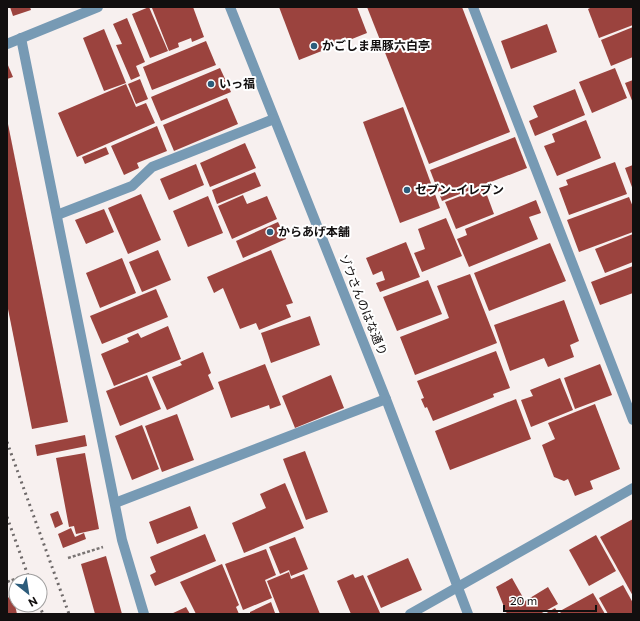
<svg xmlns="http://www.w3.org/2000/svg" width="640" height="621" font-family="Commissioner,'Noto Sans JP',sans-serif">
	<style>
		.building { fill: #9b433e }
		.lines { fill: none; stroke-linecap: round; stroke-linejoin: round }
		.path { stroke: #7a7574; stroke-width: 2.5; stroke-dasharray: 3 2; stroke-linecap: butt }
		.minor { stroke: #779ab4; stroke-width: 10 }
		.rail { stroke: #6e6969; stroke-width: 3; stroke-dasharray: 2 4; stroke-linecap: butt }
		.poi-dot { fill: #2d5c7b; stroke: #fff; stroke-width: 1.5 }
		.labels { text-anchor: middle; stroke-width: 4; stroke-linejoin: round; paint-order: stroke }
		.poi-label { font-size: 12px; font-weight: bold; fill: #120f0f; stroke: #fff; text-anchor: start }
		.street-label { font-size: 12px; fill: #120f0f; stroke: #fff }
	</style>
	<rect width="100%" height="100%" fill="#f7f0ef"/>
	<g class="building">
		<polygon points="10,7 30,7 31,10 13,16"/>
		<polygon points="149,7 168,51 150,58 132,14"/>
		<polygon points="193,7 204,37 192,42 191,38 178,43 179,47 169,51 152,8"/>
		<polygon points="279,7 357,7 367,33 299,60"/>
		<polygon points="367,7 462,7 510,132 429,164"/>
		<polygon points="592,7 633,7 633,25 599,38 588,9"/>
		<polygon points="127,18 145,62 136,66 140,76 131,80 116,45 122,44 113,24"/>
		<polygon points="547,24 557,52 511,69 501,41"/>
		<polygon points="633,27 633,57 611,66 601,40"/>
		<polygon points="104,29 126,83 104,91 83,38"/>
		<polygon points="206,41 216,65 152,90 143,67"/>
		<polygon points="7,63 13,77 7,79"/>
		<polygon points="220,68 231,92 161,121 151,97"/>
		<polygon points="615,68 627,98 592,113 579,82"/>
		<polygon points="140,79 148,99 136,104 128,84"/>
		<polygon points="633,80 633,103 625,83"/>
		<polygon points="126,84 136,107 146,103 155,123 77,157 58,113"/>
		<polygon points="575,89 585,115 535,136 529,121 538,117 533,106"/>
		<polygon points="227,98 238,124 174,151 163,125"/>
		<polygon points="403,107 440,208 400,223 363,122"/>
		<polygon points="586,120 601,158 557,176 544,146 555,142 552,134"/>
		<polygon points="8,124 68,422 32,429 7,304"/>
		<polygon points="157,126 167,151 137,163 139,168 124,175 111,146"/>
		<polygon points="515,137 527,168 442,201 430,170"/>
		<polygon points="245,143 256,168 210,187 200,163"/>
		<polygon points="106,147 109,154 85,164 82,157"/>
		<polygon points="615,162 627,194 569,215 559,188 568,185 566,180"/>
		<polygon points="196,164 204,185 169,200 160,179"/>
		<polygon points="633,165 633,190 625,168"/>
		<polygon points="255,172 261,186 217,204 212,190"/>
		<polygon points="484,187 494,214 456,229 445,202"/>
		<polygon points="141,194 161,240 128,254 108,208"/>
		<polygon points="243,195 247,204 267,196 277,219 232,239 218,206"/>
		<polygon points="208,196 223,233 188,247 173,211"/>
		<polygon points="629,197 633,207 633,232 579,252 567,220"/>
		<polygon points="536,200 541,213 529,217 538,239 469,267 457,239 467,235 465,229"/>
		<polygon points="104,209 114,232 86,244 75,220"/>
		<polygon points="446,218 462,256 422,272 414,253 425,249 418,229"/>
		<polygon points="278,222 286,239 243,258 236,241"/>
		<polygon points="633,234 633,262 605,273 595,249"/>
		<polygon points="406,242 420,277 380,292 376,283 385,280 382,271 373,275 366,258"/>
		<polygon points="550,243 566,281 489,311 474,273"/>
		<polygon points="158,250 171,280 142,292 129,262"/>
		<polygon points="271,250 293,303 286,305 291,317 259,330 256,323 240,329 223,288 214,293 207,277"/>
		<polygon points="122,258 136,293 100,308 86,273"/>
		<polygon points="633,266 633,293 600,305 591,282"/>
		<polygon points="470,274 497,343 415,375 400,337 449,318 437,286"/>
		<polygon points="428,280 442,314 397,331 383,297"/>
		<polygon points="156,289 168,317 102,344 90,316"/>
		<polygon points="564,300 579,341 570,345 574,357 548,367 544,358 510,371 494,325"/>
		<polygon points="310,316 320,345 271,363 261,333"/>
		<polygon points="168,326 181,359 114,386 101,354 129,342 127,338 138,333 141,338"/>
		<polygon points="496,351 510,388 493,394 494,397 433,421 427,407 425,408 421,399 424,398 417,381"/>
		<polygon points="203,352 211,373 208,375 214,389 167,410 152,377 182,365 180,362"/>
		<polygon points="265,364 281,405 270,409 269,405 231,418 218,382"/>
		<polygon points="600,364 612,395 575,409 564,378"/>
		<polygon points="147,375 161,409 120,426 106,391"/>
		<polygon points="331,375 344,408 295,428 282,396"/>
		<polygon points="560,378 573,410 531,427 521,400 533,396 530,390"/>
		<polygon points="516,399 531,439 450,470 435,431"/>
		<polygon points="595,404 620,469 590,481 593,489 575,496 568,479 564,481 554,477 542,445 555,439 548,423"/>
		<polygon points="177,414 194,460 162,472 145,426"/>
		<polygon points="142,425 159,469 132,480 115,436"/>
		<polygon points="85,435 87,446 37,456 35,445"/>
		<polygon points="305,451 328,512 306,520 283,459"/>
		<polygon points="85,453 99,529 76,534 74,526 69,527 56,458"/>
		<polygon points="285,483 304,528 244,553 232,523 266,508 260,494"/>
		<polygon points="190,506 198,528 157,544 149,522"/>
		<polygon points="58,511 63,524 55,528 50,514"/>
		<polygon points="633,519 633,596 600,537"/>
		<polygon points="71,528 75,537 84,533 86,539 63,548 58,534"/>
		<polygon points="205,534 216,561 155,586 150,575 156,572 150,557"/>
		<polygon points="596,535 616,571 589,586 569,550"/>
		<polygon points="295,537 308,569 291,576 289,570 280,574 269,547"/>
		<polygon points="266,549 276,575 265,580 272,598 243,610 225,564"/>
		<polygon points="106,556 122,614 95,614 81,564"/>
		<polygon points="408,558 422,590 381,608 367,576"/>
		<polygon points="222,564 239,605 236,607 239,614 196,614 180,582"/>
		<polygon points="289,572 291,579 304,574 320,614 280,614 267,581"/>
		<polygon points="353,574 355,578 363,575 380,613 351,614 337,581"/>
		<polygon points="512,578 525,601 548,587 558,604 540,614 507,614 496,587"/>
		<polygon points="623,585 633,603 633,614 608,614 599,598"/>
		<polygon points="593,593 605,614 561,614 560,611"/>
		<polygon points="13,596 17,614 7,614 7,598"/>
		<polygon points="271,602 275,613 250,614 250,612"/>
		<polygon points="186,607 190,614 171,614"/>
		<polygon points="555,608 559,614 545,614"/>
	</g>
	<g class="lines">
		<g class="path">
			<polyline points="68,558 103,547"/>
			<polyline points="7,582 20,577"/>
		</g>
		<g class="minor">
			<polyline points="230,7 386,399 468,614"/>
			<polyline points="473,7 633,420"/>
			<polyline points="21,38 122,540 144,614"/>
			<polyline points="7,44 98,7"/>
			<polyline points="57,215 132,186 152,167 274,119"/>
			<polyline points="115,503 386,399"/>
			<polyline points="410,614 633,488"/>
		</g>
		<g class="rail">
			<polyline points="7,442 69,614"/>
			<polyline points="7,517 30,581"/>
			<polyline points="39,605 43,614"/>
		</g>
	</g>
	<g class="poi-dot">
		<circle cx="314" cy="46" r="4"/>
		<circle cx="211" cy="84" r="4"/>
		<circle cx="407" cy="190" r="4"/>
		<circle cx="270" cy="232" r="4"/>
	</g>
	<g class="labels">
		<g class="poi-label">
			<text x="322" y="50">かごしま黒豚六白亭</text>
			<text x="219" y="88">いっ福</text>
			<text x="415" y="194">セブン-イレブン</text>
			<text x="278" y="236">からあげ本舗</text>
		</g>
		<g class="street-label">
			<text transform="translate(363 305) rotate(68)" y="4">ゾウさんのはな通り</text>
		</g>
	</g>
	<rect width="640" height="621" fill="none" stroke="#120f0f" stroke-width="16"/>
	<g transform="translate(28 593) rotate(150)"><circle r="19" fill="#ffffff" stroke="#a09f9f"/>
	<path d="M0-3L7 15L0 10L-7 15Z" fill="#2d5c7b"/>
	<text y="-6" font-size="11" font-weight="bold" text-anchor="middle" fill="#120f0f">N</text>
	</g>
	<path d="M504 605v6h92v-6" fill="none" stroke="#120f0f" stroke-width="2"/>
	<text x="510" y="605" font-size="12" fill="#120f0f" stroke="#ffffff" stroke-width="3" paint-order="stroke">20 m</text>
</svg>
